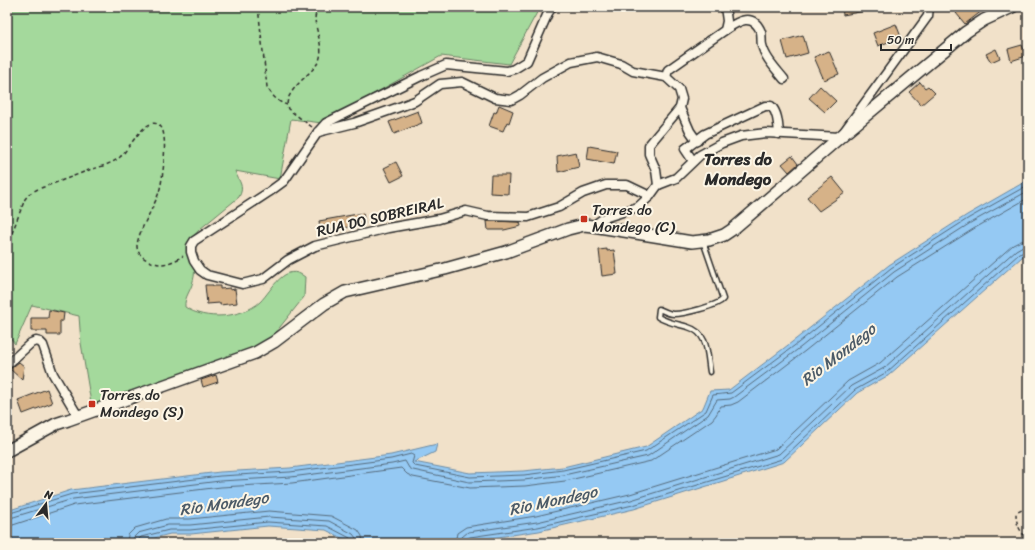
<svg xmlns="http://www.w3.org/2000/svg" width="1035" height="550" font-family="Sriracha,sans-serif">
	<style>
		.green { fill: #a4d99c; stroke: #688264 }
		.water { fill: #95c9f3; stroke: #6b8aa3 }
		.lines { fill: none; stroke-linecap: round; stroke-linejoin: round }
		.shore { stroke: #556a7b; stroke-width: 1 }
		.building { fill: #d6b288; stroke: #2b2b2b }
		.lane-casing { stroke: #2b2b2b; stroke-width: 7 }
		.street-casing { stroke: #2b2b2b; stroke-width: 11 }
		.secondary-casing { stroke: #2b2b2b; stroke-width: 14 }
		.path { stroke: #2b2b2b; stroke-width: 1.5; stroke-dasharray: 4 3; stroke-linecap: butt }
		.lane { stroke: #fcf5e5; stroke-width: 4 }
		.street { stroke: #fcf5e5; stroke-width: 8 }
		.secondary { stroke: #fcf5e5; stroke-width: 11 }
		.poi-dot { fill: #c8321e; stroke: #fcf5e5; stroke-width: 1.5 }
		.labels { text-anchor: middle; stroke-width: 4; stroke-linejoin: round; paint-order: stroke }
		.poi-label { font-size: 15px; fill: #2b2b2b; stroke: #fcf5e5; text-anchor: start }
		.street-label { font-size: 15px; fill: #2b2b2b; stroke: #fcf5e5 }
		.water-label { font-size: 16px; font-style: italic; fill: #4b5a67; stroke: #fcf5e5 }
		.quarter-label { font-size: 17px; font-weight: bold; fill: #2b2b2b; stroke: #fcf5e5 }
	</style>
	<rect width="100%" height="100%" fill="#f1e1c9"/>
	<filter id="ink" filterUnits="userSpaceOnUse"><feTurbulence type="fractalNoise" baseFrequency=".025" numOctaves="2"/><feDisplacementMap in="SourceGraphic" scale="8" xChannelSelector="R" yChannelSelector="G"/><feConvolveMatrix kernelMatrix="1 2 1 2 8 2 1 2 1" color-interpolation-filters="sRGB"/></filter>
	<g filter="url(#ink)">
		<path class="green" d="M7 7H540L509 64 441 56 322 123 291 119 280 179 235 171C239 182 245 186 239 197L200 229 190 240C192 253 197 269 193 281 191 291 184 297 185 307 205 321 242 318 260 302 272 290 285 261 305 277L304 297 268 342 92 409 81 343 79 316 32 305 15 344 7 334Z"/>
		<polygon class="water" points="1028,180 1028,254 1022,257 889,375 857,393 784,462 634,509 539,531 457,543 351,543 326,530 268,526 191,534 170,534 135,543 7,543 7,511 71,490 220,472 290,468 391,455 437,444 435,452 414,462 470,473 523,471 563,467 646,447 703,408 710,391 729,390 796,339 889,265 967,215"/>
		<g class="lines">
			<g class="shore">
				<polyline points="7,514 72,494 220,476 290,472 391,459 411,454 414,456 412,463 415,466 470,477 524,475 563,470 646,451 706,411 713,395 731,393 798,343 891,268 969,218 1028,185"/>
				<polyline points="7,519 73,499 220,481 291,477 392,464 405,461 409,468 413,470 469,482 524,480 564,475 648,456 708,415 717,400 730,399 734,397 801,347 894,272 972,222 1028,191"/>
				<polyline points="7,525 13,525 74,505 221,487 292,483 401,468 407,474 413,477 470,488 525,486 565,481 651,461 712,420 716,415 721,406 731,405 738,402 805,351 897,277 975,228 1028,198"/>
				<polyline points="127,543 128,535 135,528 166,519 190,519 269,511 331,516 358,530 362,536 363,543"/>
				<polyline points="133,543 134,537 138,533 168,525 190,525 269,517 329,521 353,534 356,538 357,543"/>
				<polyline points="138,543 138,540 141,537 169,530 190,530 268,522 327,526 350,538 352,543"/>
				<polyline points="455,543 457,533 466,527 536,516 630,494 776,449 848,381 880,363 1013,245 1021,241 1028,240"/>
				<polyline points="461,543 462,537 468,532 537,522 631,500 779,454 851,386 884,368 1016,250 1023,246 1028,246"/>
				<polyline points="466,543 466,539 470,537 538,527 633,505 782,459 855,390 887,372 1019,254 1028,251"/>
			</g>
		</g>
		<g class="building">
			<polygon points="842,7 864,7 865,11 843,15"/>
			<polygon points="963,7 987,7 965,24 956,13"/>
			<polygon points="896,24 901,37 878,46 873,33"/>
			<polygon points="803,35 808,53 787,59 782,41"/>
			<polygon points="1022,45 1026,56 1011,61 1008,49"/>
			<polygon points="996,49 1000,58 991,62 986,54"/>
			<polygon points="829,51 839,74 824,80 814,57"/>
			<polygon points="920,82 925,88 928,86 935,93 921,105 909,92"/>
			<polygon points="820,86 836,101 825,112 809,98"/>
			<polygon points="499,105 513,111 509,123 507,122 503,131 489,126 494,112 496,113"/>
			<polygon points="418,111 422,123 394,134 389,122"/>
			<polygon points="589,146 617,151 614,164 587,159"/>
			<polygon points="576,152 579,167 558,172 557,156"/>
			<polygon points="792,156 798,164 789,172 782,164"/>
			<polygon points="396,162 403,176 391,182 384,168"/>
			<polygon points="491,175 509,175 508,194 490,193"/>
			<polygon points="832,177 845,193 819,211 807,197"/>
			<polygon points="363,213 365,224 321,232 319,221"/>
			<polygon points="487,221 520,222 521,226 504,230 488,230"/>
			<polygon points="607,249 607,251 614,250 617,274 602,276 599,250"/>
			<polygon points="205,285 213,285 213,286 220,286 220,289 230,288 230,290 235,289 237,303 220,305 220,303 207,304"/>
			<polygon points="49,310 64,313 63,321 60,321 60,335 47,335 47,331 31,331 31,318 48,318"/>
			<polygon points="19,362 24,366 22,380 10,369"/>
			<polygon points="216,375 218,382 203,387 201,380"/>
			<polygon points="47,389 52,403 23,414 18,400"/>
		</g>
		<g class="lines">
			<defs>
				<path id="lane" d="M703 241 723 299C718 306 683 314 674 314 668 314 664 311 659 309L658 317C668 323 678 324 688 327 709 333 707 355 710 372"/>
				<g id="street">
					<polyline points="552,7 548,13 527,61 514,69 507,71 446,65 421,76 326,123 318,132 284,181 269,192 194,241 191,246 191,252 194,261 200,270 207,275 242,284 263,279 288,260 315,246 388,228 439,219 466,211 488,216 528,217 559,207 583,193 606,185 627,185 650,196"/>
					<path d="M725 30C738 21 753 12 761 32 762 36 761 41 762 45 765 58 776 69 784 79"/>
					<polyline points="666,77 668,70 725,30 727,21 725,7"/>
					<polyline points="318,132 354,123 402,106 415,101 440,84 462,82 495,98 511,100 520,95 542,78 571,62 597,57 621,64 633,71 666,77 679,89 682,99 680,108 690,131 697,141"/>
					<path d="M693 161 685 149 705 134 765 106H771C778 113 778 124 779 134"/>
					<polyline points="658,185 676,178 700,155 722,143 741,136 766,133 840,137 928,16 929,7"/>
					<polyline points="593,226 604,218 638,207 650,196 658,185 656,170 649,154 649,145 680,108"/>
					<polyline points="7,365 31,343 36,341 40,342 43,345 53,374 78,416"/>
				</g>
				<polyline id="secondary" points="7,451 56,424 68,420 255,353 274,342 324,304 345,292 445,269 506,252 568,229 584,225 593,226 692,242 709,240 724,235 733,229 795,176 840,137 966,32 984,20 1012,7"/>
			</defs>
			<use href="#lane" class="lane-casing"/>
			<use href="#street" class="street-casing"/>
			<use href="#secondary" class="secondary-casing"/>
			<g class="path">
				<path d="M258 7 267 87C272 95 277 102 287 105"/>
				<path d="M312 127 288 109C282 93 309 76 317 64 326 51 316 33 315 19 315 15 317 11 317 7"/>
				<path d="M7 246 25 199 29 194 38 189C55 183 72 177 89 170 99 167 112 164 120 157 129 150 148 111 161 127 168 135 163 181 159 192 154 208 139 229 137 245 136 256 151 264 161 264 168 264 177 260 183 256"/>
				<path d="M1028 507 1016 513C1016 525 1020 531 1028 540"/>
			</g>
			<use href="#lane" class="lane"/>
			<use href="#street" class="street"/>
			<use href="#secondary" class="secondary"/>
		</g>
	</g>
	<g class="poi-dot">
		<rect x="580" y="215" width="8" height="8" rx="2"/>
		<rect x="88" y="400" width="8" height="8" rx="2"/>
	</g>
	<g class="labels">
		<g class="poi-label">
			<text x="592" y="215">Torres do<tspan x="592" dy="17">Mondego (C)</tspan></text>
			<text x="100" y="400">Torres do<tspan x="100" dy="17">Mondego (S)</tspan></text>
		</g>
		<g class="street-label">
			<text transform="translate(380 217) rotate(-13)" y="5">RUA DO SOBREIRAL</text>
		</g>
		<g class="water-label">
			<text transform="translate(838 354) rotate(-38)" y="6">Rio Mondego</text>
			<text transform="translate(553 500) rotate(-12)" y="6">Rio Mondego</text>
			<text transform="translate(224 503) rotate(-8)" y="6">Rio Mondego</text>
		</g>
		<g class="quarter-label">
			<text x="738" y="165">Torres do<tspan x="738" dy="20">Mondego</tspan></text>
		</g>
	</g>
	<rect width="1035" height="550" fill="none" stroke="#fcf5e5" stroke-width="24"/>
	<rect x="12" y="12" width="1011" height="526" fill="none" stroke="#2b2b2b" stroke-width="1.5" filter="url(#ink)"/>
	<g transform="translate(46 504) rotate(16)" stroke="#fcf5e5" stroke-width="3" paint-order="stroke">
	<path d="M0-3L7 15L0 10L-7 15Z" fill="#2b2b2b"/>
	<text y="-6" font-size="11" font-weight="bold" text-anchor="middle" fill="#2b2b2b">N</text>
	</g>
	<path d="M881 44v6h70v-6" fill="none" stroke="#2b2b2b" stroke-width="2"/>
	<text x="887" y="44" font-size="12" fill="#2b2b2b" stroke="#fcf5e5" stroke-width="3" paint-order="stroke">50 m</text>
</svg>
